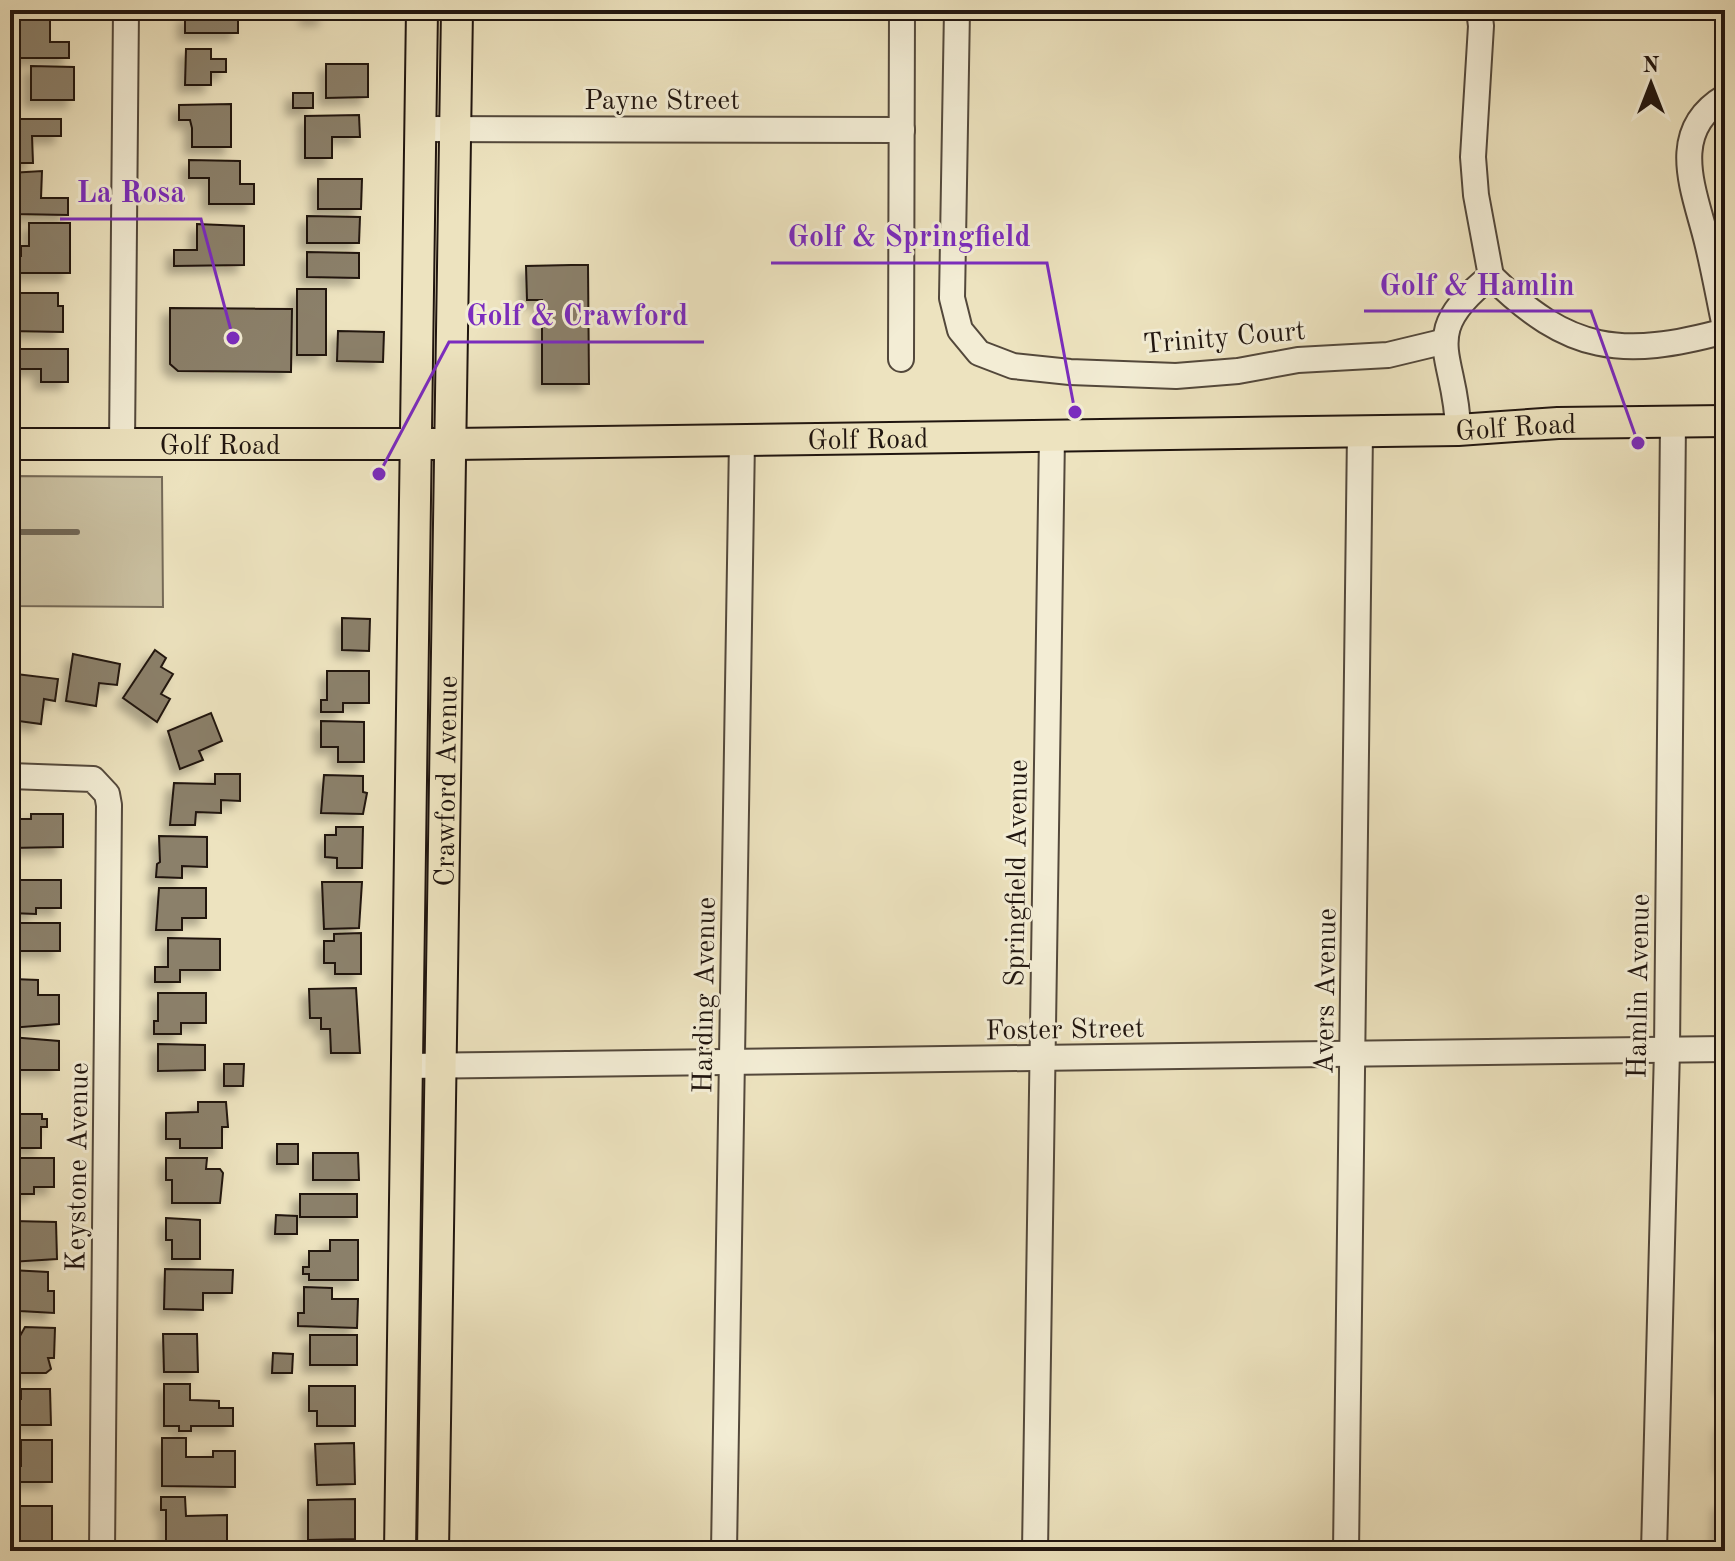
<svg xmlns="http://www.w3.org/2000/svg" width="1735" height="1561" font-family="'Old Standard TT',serif">
	<style>
		.green { fill: #cac0a1; stroke: #756a58; stroke-width: 2 }
		.lines { fill: none; stroke-linecap: round; stroke-linejoin: round }
		.stream { stroke: #716755; stroke-width: 6 }
		.building { fill: #8b806b; stroke: #20150f; stroke-width: 2; filter: url(#shadow) }
		.minor-casing { stroke: #53483b; stroke-width: 28 }
		.major-casing { stroke: #20150f; stroke-width: 34 }
		.minor { stroke: #f3edd5; stroke-width: 24 }
		.major { stroke: #ede3bf; stroke-width: 30 }
		.labels { text-anchor: middle; stroke-width: 6; stroke-linejoin: round; paint-order: stroke }
		.street-label { font-size: 28px; fill: #20150f; stroke: #f3edd5 }
		.leader { fill: none; stroke: #7b2cbf; stroke-width: 3 }
		.callout-dot { fill: #7b2cbf; stroke: #f3edd5; stroke-width: 3 }
		.callout-label { font-size: 30px; text-anchor: middle; font-weight: bold; fill: #7b2cbf; stroke: #f3edd5; stroke-width: 6; stroke-linejoin: round; paint-order: stroke }
	</style>
	<defs>
		<filter id="shadow"><feDropShadow dx="-7" dy="7" stdDeviation="4" flood-color="#0004"/></filter>
	</defs>
	<rect width="100%" height="100%" fill="#ede3bf"/>
	<filter id="stains"><feTurbulence type="fractalNoise" baseFrequency=".0025" numOctaves="4"/><feColorMatrix values="0 0 0 0 .2 0 0 0 0 .09 0 0 0 0 .02 0 0 0 .5 -.17"/></filter>
	<radialGradient id="worn" r=".72"><stop offset=".6" stop-color="#630" stop-opacity="0"/><stop offset="1" stop-color="#630" stop-opacity=".3"/></radialGradient>
	<polygon class="green" points="10,476 162,477 163,607 10,606"/>
	<g class="lines">
		<polyline class="stream" points="10,532 77,532"/>
	</g>
	<g class="building">
		<polygon points="205,10 238,10 238,33 185,33 185,15 205,15"/>
		<rect x="307" y="10" width="18" height="8"/>
		<polygon points="16,15 50,15 50,42 69,42 69,58 16,58"/>
		<polygon points="186,49 211,49 211,59 226,59 226,72 211,72 211,85 185,85"/>
		<polygon points="326,64 368,64 368,97 326,98"/>
		<polygon points="31,66 74,67 74,100 31,100"/>
		<rect x="293" y="93" width="20" height="15"/>
		<polygon points="231,104 231,147 192,147 192,128 190,120 179,120 179,105"/>
		<polygon points="359,115 360,137 332,137 332,158 305,158 305,116"/>
		<polygon points="10,119 61,119 61,136 32,136 33,163 10,163"/>
		<polygon points="189,160 240,161 240,184 254,184 254,204 209,204 209,178 189,178"/>
		<polygon points="42,171 41,198 68,198 68,215 15,214 15,189 10,189 10,173"/>
		<polygon points="318,179 362,179 361,209 318,209"/>
		<polygon points="307,216 360,217 359,243 307,243"/>
		<polygon points="29,223 70,223 70,273 11,273 11,256 21,256 21,246 29,246"/>
		<polygon points="197,224 244,226 244,265 174,266 174,250 197,250"/>
		<polygon points="307,252 359,253 359,278 307,277"/>
		<polygon points="571,265 588,265 589,384 542,384 542,300 527,300 526,266"/>
		<rect x="297" y="289" width="29" height="66"/>
		<polygon points="11,293 58,293 58,306 63,306 63,332 10,331"/>
		<polygon points="170,308 292,309 291,372 178,371 170,364"/>
		<polygon points="338,331 384,332 383,362 337,361"/>
		<polygon points="10,349 68,349 68,382 41,382 41,369 20,369 20,375 10,374"/>
		<polygon points="342,618 370,619 369,651 342,650"/>
		<polygon points="155,650 166,658 161,667 173,674 161,694 170,699 157,722 123,698"/>
		<polygon points="73,654 120,664 117,685 99,683 96,706 66,701"/>
		<polygon points="327,671 369,671 369,703 343,703 343,712 321,712 321,700 327,700"/>
		<polygon points="16,674 58,679 55,701 44,699 41,724 11,720"/>
		<polygon points="211,713 222,741 199,751 203,760 180,769 168,731"/>
		<polygon points="321,721 364,722 364,762 338,762 338,747 321,747"/>
		<polygon points="215,774 240,774 240,801 221,800 221,813 196,812 195,825 170,825 174,783 215,784"/>
		<polygon points="324,775 363,776 363,792 367,793 363,814 321,813"/>
		<polygon points="10,814 12,819 31,819 31,814 63,814 63,847 10,848"/>
		<polygon points="336,827 363,827 362,868 337,868 337,858 325,857 325,835 336,835"/>
		<polygon points="159,836 207,837 207,867 182,866 182,878 156,877 157,864 160,862"/>
		<polygon points="10,880 61,880 61,908 36,908 36,914 10,913"/>
		<polygon points="322,882 362,882 359,928 324,929"/>
		<polygon points="159,888 206,888 206,918 182,918 182,930 156,930"/>
		<rect x="12" y="923" width="48" height="28"/>
		<polygon points="361,933 361,974 335,974 335,963 324,963 324,941 334,941 334,934"/>
		<polygon points="168,938 220,939 220,970 180,970 180,982 155,982 155,967 168,967"/>
		<polygon points="13,979 38,980 38,995 59,995 59,1024 10,1028"/>
		<polygon points="356,988 360,1053 331,1053 330,1029 321,1029 321,1018 310,1018 309,989"/>
		<polygon points="158,993 206,993 206,1023 181,1023 181,1034 154,1034 154,1021 158,1021"/>
		<polygon points="10,1037 59,1041 59,1070 10,1070"/>
		<polygon points="158,1044 205,1045 205,1070 158,1071"/>
		<polygon points="224,1064 244,1064 243,1086 224,1086"/>
		<polygon points="198,1102 226,1102 228,1127 222,1127 222,1148 180,1148 180,1139 166,1139 166,1113 198,1112"/>
		<polygon points="10,1114 42,1114 42,1119 47,1119 47,1127 41,1127 41,1148 10,1148"/>
		<rect x="277" y="1144" width="21" height="20"/>
		<polygon points="313,1153 358,1153 359,1180 313,1180"/>
		<polygon points="14,1158 54,1158 54,1187 34,1187 34,1194 14,1194"/>
		<polygon points="166,1158 207,1158 206,1169 220,1169 223,1173 220,1203 172,1203 172,1180 166,1180"/>
		<rect x="300" y="1194" width="57" height="23"/>
		<polygon points="276,1215 297,1216 297,1234 275,1234"/>
		<polygon points="166,1218 200,1220 200,1259 172,1259 172,1240 166,1240"/>
		<polygon points="13,1221 56,1222 57,1259 10,1262"/>
		<polygon points="330,1240 358,1240 358,1280 309,1280 309,1274 303,1274 303,1267 309,1267 309,1251 330,1251"/>
		<polygon points="165,1269 233,1270 232,1293 203,1293 203,1310 164,1309"/>
		<polygon points="10,1270 48,1272 48,1291 54,1291 54,1313 20,1311 20,1299 10,1299"/>
		<polygon points="1724,1273 1725,1273 1725,1325 1722,1325"/>
		<polygon points="304,1287 332,1288 332,1299 358,1299 357,1328 298,1326 298,1313 304,1313"/>
		<polygon points="25,1327 55,1328 54,1358 48,1358 51,1369 46,1373 10,1373 10,1335 20,1336"/>
		<polygon points="163,1334 197,1334 198,1372 164,1372"/>
		<rect x="310" y="1335" width="47" height="30"/>
		<polygon points="1723,1335 1725,1335 1725,1387 1722,1387"/>
		<polygon points="273,1353 293,1354 292,1373 272,1373"/>
		<polygon points="164,1384 190,1384 190,1400 219,1401 219,1408 233,1408 233,1426 191,1426 191,1431 179,1431 179,1426 164,1426"/>
		<polygon points="309,1386 355,1386 355,1426 317,1426 317,1411 309,1411"/>
		<polygon points="21,1389 50,1389 51,1425 10,1425 10,1399 21,1399"/>
		<rect x="1722" y="1424" width="3" height="42"/>
		<polygon points="162,1438 186,1438 186,1457 213,1457 213,1451 235,1451 235,1487 162,1486"/>
		<polygon points="21,1440 52,1440 52,1482 10,1482 10,1466 21,1466"/>
		<polygon points="354,1443 355,1484 317,1485 315,1444"/>
		<polygon points="161,1497 185,1497 186,1516 227,1515 227,1544 166,1545 166,1510 161,1510"/>
		<polygon points="355,1499 355,1539 308,1540 308,1500"/>
		<polygon points="1720,1503 1725,1503 1725,1544 1719,1544"/>
		<polygon points="10,1506 52,1506 52,1543 10,1544 10,1527 15,1527"/>
	</g>
	<g class="lines">
		<defs>
			<g id="minor">
				<polyline points="957,10 952,298 960,330 979,353 1013,366 1070,372 1176,376 1238,371 1298,360 1388,355 1442,342"/>
				<path d="M1725 97C1666 132 1695 192 1707 242 1714 270 1719 299 1725 327"/>
				<polyline points="421,129 902,130"/>
				<path d="M1491 276C1569 353 1622 359 1725 331"/>
				<polyline points="901,359 902,10"/>
				<path d="M1458 430C1457 355 1415 335 1491 276L1476 195 1473 157 1481 26 1479 10"/>
				<polyline points="122,444 126,10"/>
				<polyline points="10,776 93,779 107,794 109,805 102,1551"/>
				<polyline points="406,1066 1725,1049"/>
				<polyline points="724,1551 742,440"/>
				<polyline points="1035,1551 1052,436"/>
				<polyline points="1346,1551 1360,432"/>
				<polyline points="1654,1551 1667,1050 1673,421"/>
			</g>
			<g id="major">
				<path id="s1" d="M10 444H453L1458 430 1558 423 1725 421"/>
				<polyline points="400,1551 422,10"/>
				<path id="s2" d="M433 1551 457 10"/>
			</g>
		</defs>
		<use href="#minor" class="minor-casing"/>
		<use href="#major" class="major-casing"/>
		<use href="#minor" class="minor"/>
		<use href="#major" class="major"/>
	</g>
	<g class="labels">
		<g class="street-label">
			<text x="662" y="109">Payne Street</text>
			<text transform="translate(1224 336) rotate(-5)" y="10">Trinity Court</text>
			<text dy="10" stroke="none"><textPath href="#s1" startOffset="1506">Golf Road</textPath></text>
			<text dy="10" stroke="none"><textPath href="#s1" startOffset="858">Golf Road</textPath></text>
			<text dy="10" stroke="none"><textPath href="#s1" startOffset="210">Golf Road</textPath></text>
			<text dy="10" stroke="none"><textPath href="#s2" startOffset="770">Crawford Avenue</textPath></text>
			<text transform="translate(1015 873) rotate(-89)" y="10">Springfield Avenue</text>
			<text transform="translate(1637 986) rotate(-89)" y="10">Hamlin Avenue</text>
			<text transform="translate(1324 991) rotate(-89)" y="10">Avers Avenue</text>
			<text transform="translate(703 995) rotate(-89)" y="10">Harding Avenue</text>
			<text transform="translate(1065 1028) rotate(-1)" y="10">Foster Street</text>
			<text transform="translate(76 1167) rotate(-89)" y="10">Keystone Avenue</text>
		</g>
	</g>
	<path class="leader" d="M233 338L201 219H60M1075 412L1047 263H771M1638 443L1591 311H1364M379 474L449 342H704"/>
	<g class="callout-dot">
		<circle cx="233" cy="338" r="8"/>
		<circle cx="1075" cy="412" r="8"/>
		<circle cx="1638" cy="443" r="8"/>
		<circle cx="379" cy="474" r="8"/>
	</g>
	<g class="callout-label">
		<text x="131" y="202">La Rosa</text>
		<text x="909" y="246">Golf &amp; Springfield</text>
		<text x="1477" y="295">Golf &amp; Hamlin</text>
		<text x="577" y="325">Golf &amp; Crawford</text>
	</g>
	<rect width="1735" height="1561" fill="none" stroke="#ede3bf" stroke-width="40"/>
	<rect x="12" y="12" width="1711" height="1537" fill="none" stroke="#20150f" stroke-width="4"/>
	<rect x="20" y="20" width="1695" height="1521" fill="none" stroke="#20150f" stroke-width="2"/>
	<g transform="translate(1651 84)" stroke="#f3edd5" stroke-width="6" paint-order="stroke">
	<path d="M0-6L14 30L0 20L-14 30Z" fill="#20150f"/>
	<text y="-12" font-size="22" font-weight="bold" text-anchor="middle" fill="#20150f">N</text>
	</g>
	<rect width="100%" height="100%" filter="url(#stains)"/>
	<rect width="100%" height="100%" fill="url(#worn)"/>
</svg>
